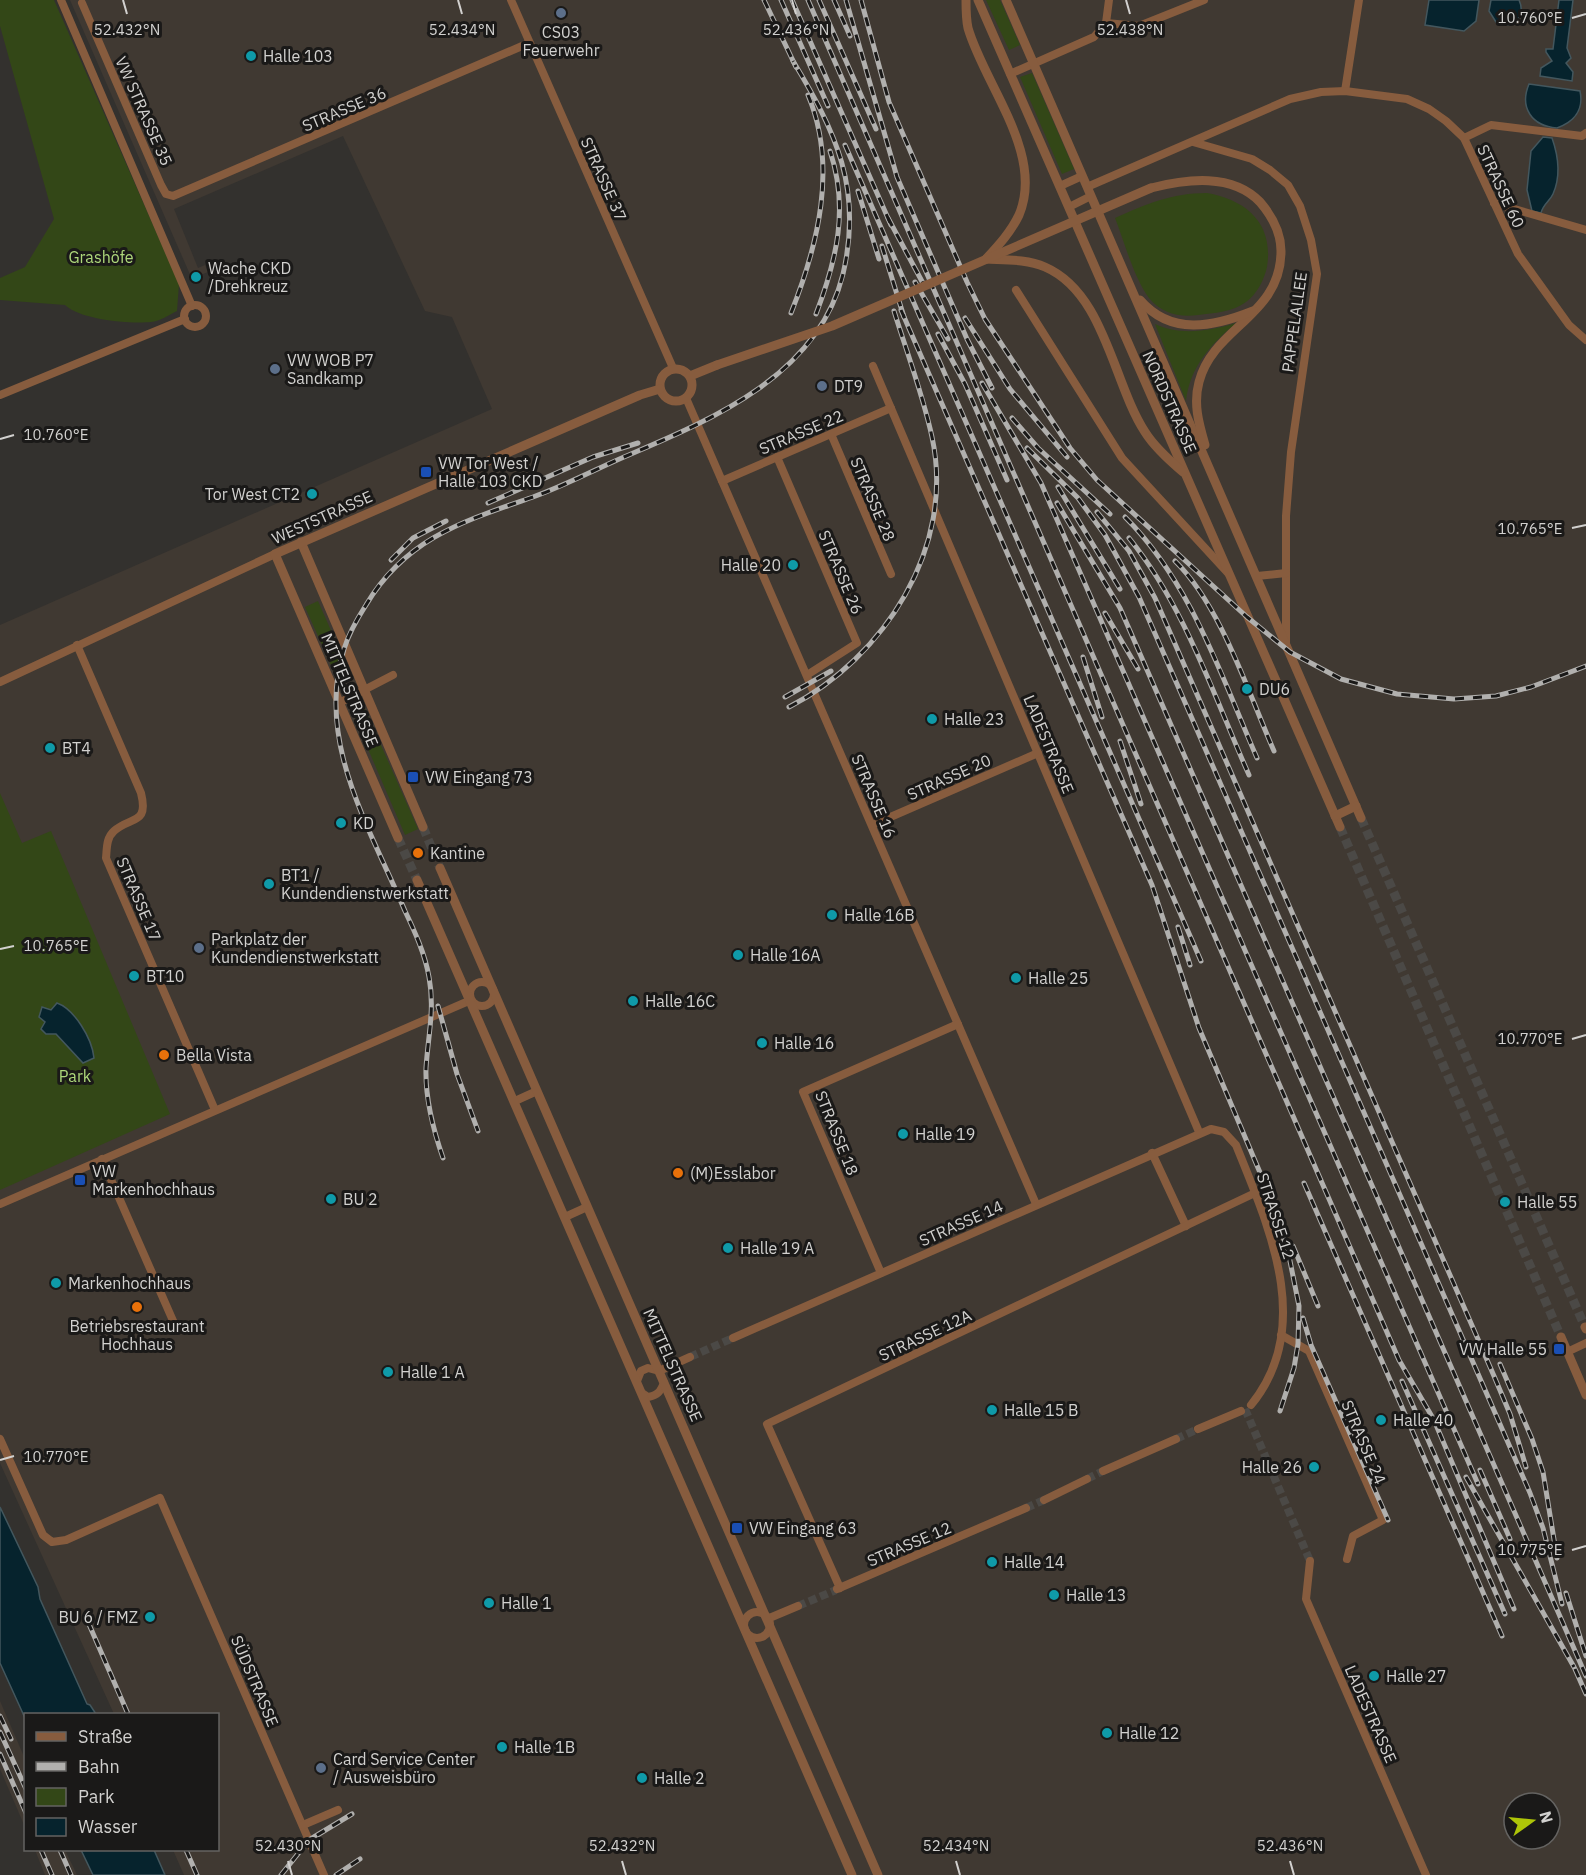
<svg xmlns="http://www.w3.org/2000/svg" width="1586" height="1875" font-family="'IBM Plex Sans',sans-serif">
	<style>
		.built { fill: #403932; fill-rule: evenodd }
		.green { fill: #334717 }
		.water { fill: #06232d; stroke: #43575e; stroke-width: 1.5 }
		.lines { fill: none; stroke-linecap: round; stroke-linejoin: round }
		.minor-tunnel { stroke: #4b4946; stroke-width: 8; stroke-dasharray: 8 4; stroke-linecap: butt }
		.tertiary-tunnel { stroke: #4b4946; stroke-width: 9; stroke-dasharray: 9 4.5; stroke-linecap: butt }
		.minor { stroke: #875c3e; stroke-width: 8 }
		.tertiary { stroke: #875c3e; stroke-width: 9 }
		.rail-casing { stroke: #b1b0ae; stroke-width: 5 }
		.rail { stroke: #1a1918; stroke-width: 3; stroke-dasharray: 9; stroke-linecap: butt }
		.tertiary-bridge { stroke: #875c3e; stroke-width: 9 }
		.ticks { fill: none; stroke: #d2d1cf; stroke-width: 2 }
		.service-dot { fill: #5c6f8a; stroke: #1a1918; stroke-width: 2 }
		.culture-dot { fill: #0f9aa8; stroke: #1a1918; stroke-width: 2 }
		.transit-dot { fill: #1a4fb4; stroke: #1a1918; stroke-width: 2 }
		.food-dot { fill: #e8710a; stroke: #1a1918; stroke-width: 2 }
		.labels { text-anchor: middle; stroke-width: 6; stroke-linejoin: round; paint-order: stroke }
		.poi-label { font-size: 16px; fill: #d2d1cf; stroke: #1a1918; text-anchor: start }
		.street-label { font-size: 16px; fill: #d2d1cf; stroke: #1a1918 }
		.park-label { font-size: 16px; fill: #aed87b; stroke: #1a1918 }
		.ticks-label { font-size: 15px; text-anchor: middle; fill: #d2d1cf; stroke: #1a1918; stroke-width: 6; stroke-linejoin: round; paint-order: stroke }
	</style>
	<rect width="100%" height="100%" fill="#33312e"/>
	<g class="built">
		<path d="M70 0H1586V1875H184L173 1850H218V1714H114L0 1463V625L492 409 452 317 425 311 343 136 174 209 198 268 205 265 208 272 198 276 197 274 192 279ZM1514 1803H1550V1839H1514Z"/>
		<polygon points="0,1701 25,1759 25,1827 0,1769"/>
		<polygon points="35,1850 65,1850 77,1875 45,1875"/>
	</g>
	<g class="green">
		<path d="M0 0H54L179 284 177 311C169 315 160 321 151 322 129 324 81 320 65 305L0 300V278L25 267 54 219 0 26Z"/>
		<polygon points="986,0 1000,0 1020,45 1009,50"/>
		<polygon points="1032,73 1074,169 1062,174 1020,77"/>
		<path d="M1207 193C1247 200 1274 224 1267 267 1264 280 1257 294 1246 302 1233 312 1214 313 1198 315 1180 318 1161 313 1149 298 1133 276 1125 243 1115 218 1146 204 1172 193 1207 193Z"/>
		<path d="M1236 323C1210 345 1190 367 1186 401L1155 324C1180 336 1210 331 1236 323Z"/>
		<polygon points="318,601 340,651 335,674 305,607"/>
		<polygon points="360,707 365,709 418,829 405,835 353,714"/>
		<polygon points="0,793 22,843 51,831 170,1114 0,1190"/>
	</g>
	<g class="water">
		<polygon points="1429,0 1479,0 1476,21 1464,31 1425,25"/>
		<path d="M1491 0H1519C1524 11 1520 21 1509 25L1496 22 1489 11Z"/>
		<polygon points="1559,0 1573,0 1567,48 1571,58 1566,63 1573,72 1572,81 1540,76 1541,68 1552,61 1546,52 1546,49 1553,49"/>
		<path d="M1529 84 1580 91C1584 110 1574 122 1557 128 1532 126 1519 108 1529 84Z"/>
		<path d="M1543 137 1552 138C1558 155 1561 176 1553 194 1550 201 1543 204 1541 213L1532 211 1527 190 1531 151Z"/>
		<path d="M57 1003C74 1009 92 1038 94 1058L83 1063 56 1034H46L41 1029 45 1022 39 1017 42 1007 51 1010Z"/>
		<polygon points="0,1507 38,1587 40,1599 87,1704 90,1705 96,1714 26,1714 25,1718 0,1663"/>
		<polygon points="81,1850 154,1850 165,1875 93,1875"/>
	</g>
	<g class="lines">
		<g class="minor-tunnel">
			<polyline points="690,1357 733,1338"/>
			<polyline points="1245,1409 1310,1561"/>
			<polyline points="1176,1439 1198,1429"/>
			<polyline points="1087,1479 1103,1471"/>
			<polyline points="1026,1508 1044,1500"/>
			<polyline points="798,1606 836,1590"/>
		</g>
		<g class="tertiary-tunnel">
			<polyline points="1361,818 1585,1327"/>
			<polyline points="423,827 440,868"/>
			<polyline points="1340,827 1561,1337"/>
			<polyline points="398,838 417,880"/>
		</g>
		<g class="minor">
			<polyline points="61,0 192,306"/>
			<polyline points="511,0 673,368"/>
			<polyline points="82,3 161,185 166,194 173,196 529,43"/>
			<polyline points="1106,23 1139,26 1204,0"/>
			<polyline points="1010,74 1094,37 1106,23 1109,0"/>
			<polyline points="1345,91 1359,0"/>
			<polyline points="1464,138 1491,125 1582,136 1586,133"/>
			<polyline points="1193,142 1252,159 1270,170 1288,185 1300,206 1311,240 1317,274 1291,452 1286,516 1286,642"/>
			<polyline points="1060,186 1082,176"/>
			<polyline points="1087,187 1290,99 1321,92 1345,91 1407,99 1429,109 1446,121 1464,138 1518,254 1569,325 1586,340"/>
			<polyline points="1494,203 1586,230"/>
			<polyline points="1069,207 1091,196"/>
			<polyline points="1016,290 1122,458 1228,573"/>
			<circle cx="195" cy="316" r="11"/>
			<polyline points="873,366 1199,1132"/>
			<polyline points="0,395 185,319"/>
			<polyline points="686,398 1036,1204"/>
			<polyline points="831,434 891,574"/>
			<polyline points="777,457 857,643 807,675"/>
			<polyline points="722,481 891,408"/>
			<polyline points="1257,576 1286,573"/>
			<path d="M77 645 141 793C149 825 131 816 114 831 106 838 107 849 106 858L215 1110"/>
			<polyline points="0,682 275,554"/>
			<polyline points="339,703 393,675"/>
			<polyline points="872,825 1038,753"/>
			<circle cx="482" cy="994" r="12"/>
			<polyline points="515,1101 537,1091"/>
			<polyline points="1152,1153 1186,1226"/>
			<polyline points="102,1159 174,1323"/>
			<polyline points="0,1204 471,1000"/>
			<polyline points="565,1217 587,1207"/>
			<polyline points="881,1273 803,1092 958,1024"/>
			<polyline points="1281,1335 1309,1351 1383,1520 1353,1536 1347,1559"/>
			<path d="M733 1338 1211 1129 1224 1132 1236 1145C1269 1227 1315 1327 1251 1405"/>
			<polyline points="1567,1352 1586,1343"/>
			<polyline points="637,1381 641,1371 648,1368 659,1371 690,1357"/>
			<path d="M642 1393 648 1397C658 1395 660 1392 664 1383"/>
			<polyline points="1198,1429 1241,1411"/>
			<polyline points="0,1439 43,1535 52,1542 66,1540 160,1498 324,1875"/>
			<polyline points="1103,1471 1176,1439"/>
			<polyline points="1044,1500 1087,1479"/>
			<polyline points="1310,1561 1306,1599 1426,1875"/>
			<polyline points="840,1588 767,1424 1255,1193"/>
			<polyline points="837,1589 1026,1508"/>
			<circle cx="757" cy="1625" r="13"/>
			<polyline points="767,1619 798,1606"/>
			<polyline points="303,1825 338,1810"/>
		</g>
		<g class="tertiary">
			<path d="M966 0C966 9 966 19 968 28 984 84 1045 154 1019 215 1011 232 998 246 986 259"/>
			<polyline points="978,0 1340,827"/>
			<polyline points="1006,0 1361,818"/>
			<path d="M1151 188C1187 179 1232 173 1260 202 1272 216 1281 232 1281 251 1281 316 1213 327 1199 382 1193 404 1199 424 1205 445"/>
			<path d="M986 259C1005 260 1027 259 1045 267 1105 293 1113 383 1145 432 1155 448 1170 461 1183 472"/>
			<path d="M1140 300C1171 336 1213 327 1253 311"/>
			<circle cx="676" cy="385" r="16"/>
			<polyline points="690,376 717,365"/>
			<polyline points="301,542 423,827"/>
			<polyline points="1335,816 1356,806"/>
			<polyline points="398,838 275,554 640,395 660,389"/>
			<polyline points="440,868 878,1875"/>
			<polyline points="417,880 852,1875"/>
			<polyline points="1585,1327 1586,1329"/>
			<polyline points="1561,1337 1586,1395"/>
		</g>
		<defs>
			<g id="rail">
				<polyline points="764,0 796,67"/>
				<polyline points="781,0 828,106"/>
				<polyline points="792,0 891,225"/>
				<polyline points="808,0 1399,1360 1434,1420 1514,1609"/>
				<polyline points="819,0 876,129"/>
				<polyline points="834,0 850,36"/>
				<polyline points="846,0 897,177 967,339 992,388"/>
				<polyline points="861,0 889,102 967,282 985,319 1070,448 1097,480 1247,617 1290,652 1341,679 1397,694 1454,699 1496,696 1531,687 1586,666"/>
				<polyline points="845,145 1201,961"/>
				<polyline points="858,191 879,259"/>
				<polyline points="888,218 925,287"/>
				<polyline points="882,246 904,317"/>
				<polyline points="915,282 948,339"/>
				<polyline points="901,310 1152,885 1199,1028 1272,1201 1289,1256 1299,1306 1298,1344 1294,1368 1280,1411"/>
				<path d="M791 313C818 245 838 166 808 95"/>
				<path d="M816 314C837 259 849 208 830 151"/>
				<polyline points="965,318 1010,389 1067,457"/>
				<polyline points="938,334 965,384 1007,480"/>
				<polyline points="982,383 1041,483 1478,1484"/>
				<polyline points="1012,418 1038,448 1110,514"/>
				<polyline points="1027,448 1078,498 1105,535 1139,597 1530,1493 1543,1528 1562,1604"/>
				<polyline points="1058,487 1120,589"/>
				<polyline points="488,503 593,457 638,443"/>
				<polyline points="1057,503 1120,608 1586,1676"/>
				<polyline points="1097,512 1129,551 1155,598 1494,1376 1510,1414 1526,1467"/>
				<path d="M1125 517C1191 583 1220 673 1257 758"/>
				<path d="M1129 538C1185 607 1213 694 1249 775"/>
				<polyline points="391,560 413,538 446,521"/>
				<path d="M1175 561C1221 606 1248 692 1274 751"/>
				<polyline points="1105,613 1138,669"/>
				<polyline points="1083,657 1102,717"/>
				<polyline points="785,697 831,671"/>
				<path d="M789 707C884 658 956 547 932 437 923 395 907 353 894 311"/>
				<polyline points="1120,741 1141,804"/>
				<polyline points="1178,927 1190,965"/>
				<polyline points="438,1006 457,1074 478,1131"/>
				<path d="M443 1158C433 1129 425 1099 426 1068 428 1036 435 1009 429 977 425 954 415 932 405 911 370 828 315 741 344 649 349 633 357 619 366 605 406 538 464 521 533 497 564 486 594 470 624 457 711 420 818 376 843 274 863 189 836 132 793 61"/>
				<polyline points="1304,1183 1502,1636"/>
				<polyline points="1293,1246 1318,1306"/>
				<polyline points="1303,1318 1311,1345 1388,1520"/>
				<polyline points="1500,1364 1532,1439 1543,1472 1557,1558"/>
				<polyline points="1402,1381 1505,1614"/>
				<polyline points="1480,1470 1510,1539"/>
				<polyline points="1466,1477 1574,1667"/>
				<polyline points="1566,1593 1586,1656"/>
				<polyline points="88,1622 128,1714"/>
				<polyline points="1575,1669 1586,1694"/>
				<polyline points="0,1716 11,1739"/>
				<polyline points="0,1732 26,1789"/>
				<polyline points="0,1754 26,1813"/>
				<polyline points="41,1850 52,1875"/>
				<polyline points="60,1850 71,1875"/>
				<polyline points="186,1850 197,1875"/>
				<polyline points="281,1875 309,1840 352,1814"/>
				<polyline points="336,1875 360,1859"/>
			</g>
		</defs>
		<use href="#rail" class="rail-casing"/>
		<use href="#rail" class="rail"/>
		<polyline class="tertiary-bridge" points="717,365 832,326 1151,188"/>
	</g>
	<path class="ticks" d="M123 0 127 14M458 0 462 14M792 0 796 14M1126 0 1130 14M1572 18 1586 14M0 439 14 435M1572 528 1586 525M0 949 14 946M1572 1039 1586 1035M0 1460 14 1456M1572 1550 1586 1546M288 1861 292 1875M622 1861 626 1875M956 1861 960 1875M1290 1861 1294 1875"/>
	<g class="service-dot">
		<circle cx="561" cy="13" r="6"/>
		<circle cx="275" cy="369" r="6"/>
		<circle cx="822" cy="386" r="6"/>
		<circle cx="199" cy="948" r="6"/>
		<circle cx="321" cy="1768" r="6"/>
	</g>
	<g class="culture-dot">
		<circle cx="251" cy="56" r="6"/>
		<circle cx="196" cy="277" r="6"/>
		<circle cx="312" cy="494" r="6"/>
		<circle cx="793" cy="565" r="6"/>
		<circle cx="1247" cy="689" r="6"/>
		<circle cx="932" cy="719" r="6"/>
		<circle cx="50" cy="748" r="6"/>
		<circle cx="341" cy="823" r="6"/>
		<circle cx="269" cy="884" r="6"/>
		<circle cx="832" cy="915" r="6"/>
		<circle cx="738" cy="955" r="6"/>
		<circle cx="134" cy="976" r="6"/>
		<circle cx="1016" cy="978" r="6"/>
		<circle cx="633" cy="1001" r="6"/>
		<circle cx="762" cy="1043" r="6"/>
		<circle cx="903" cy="1134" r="6"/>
		<circle cx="331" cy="1199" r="6"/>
		<circle cx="1505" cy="1202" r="6"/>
		<circle cx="728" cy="1248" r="6"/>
		<circle cx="56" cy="1283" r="6"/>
		<circle cx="388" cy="1372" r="6"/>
		<circle cx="992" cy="1410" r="6"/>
		<circle cx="1381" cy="1420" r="6"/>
		<circle cx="1314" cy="1467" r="6"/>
		<circle cx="992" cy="1562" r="6"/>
		<circle cx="1054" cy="1595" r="6"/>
		<circle cx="489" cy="1603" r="6"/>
		<circle cx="150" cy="1617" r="6"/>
		<circle cx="1374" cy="1676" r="6"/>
		<circle cx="1107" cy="1733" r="6"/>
		<circle cx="502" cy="1747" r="6"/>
		<circle cx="642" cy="1778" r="6"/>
	</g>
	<g class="transit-dot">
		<rect x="420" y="466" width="12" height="12" rx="3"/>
		<rect x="407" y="771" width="12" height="12" rx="3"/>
		<rect x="74" y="1174" width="12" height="12" rx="3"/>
		<rect x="1553" y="1343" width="12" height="12" rx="3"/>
		<rect x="731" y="1522" width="12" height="12" rx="3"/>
	</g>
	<g class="food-dot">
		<circle cx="418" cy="853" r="6"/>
		<circle cx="164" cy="1055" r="6"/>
		<circle cx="678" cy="1173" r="6"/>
		<circle cx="137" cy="1307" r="6"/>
	</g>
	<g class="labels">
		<g class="poi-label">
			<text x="561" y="38" text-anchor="middle">CS03<tspan x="561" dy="18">Feuerwehr</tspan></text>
			<text x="263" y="62">Halle 103</text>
			<text x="208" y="274">Wache CKD<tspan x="208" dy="18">/Drehkreuz</tspan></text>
			<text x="287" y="366">VW WOB P7<tspan x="287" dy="18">Sandkamp</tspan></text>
			<text x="834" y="392">DT9</text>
			<text x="438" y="469">VW Tor West /<tspan x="438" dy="18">Halle 103 CKD</tspan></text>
			<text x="300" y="500" text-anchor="end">Tor West CT2</text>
			<text x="781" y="571" text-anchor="end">Halle 20</text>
			<text x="1259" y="695">DU6</text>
			<text x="944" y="725">Halle 23</text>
			<text x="62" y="754">BT4</text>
			<text x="425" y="783">VW Eingang 73</text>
			<text x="353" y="829">KD</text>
			<text x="430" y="859">Kantine</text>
			<text x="281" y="881">BT1 /<tspan x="281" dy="18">Kundendienstwerkstatt</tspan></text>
			<text x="844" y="921">Halle 16B</text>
			<text x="211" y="945">Parkplatz der<tspan x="211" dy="18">Kundendienstwerkstatt</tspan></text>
			<text x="750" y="961">Halle 16A</text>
			<text x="146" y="982">BT10</text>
			<text x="1028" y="984">Halle 25</text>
			<text x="645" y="1007">Halle 16C</text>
			<text x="774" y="1049">Halle 16</text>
			<text x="176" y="1061">Bella Vista</text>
			<text x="915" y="1140">Halle 19</text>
			<text x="92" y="1177">VW<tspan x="92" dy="18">Markenhochhaus</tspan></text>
			<text x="690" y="1179">(M)Esslabor</text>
			<text x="343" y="1205">BU 2</text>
			<text x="1517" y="1208">Halle 55</text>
			<text x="740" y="1254">Halle 19 A</text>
			<text x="68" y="1289">Markenhochhaus</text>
			<text x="137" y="1332" text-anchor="middle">Betriebsrestaurant<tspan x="137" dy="18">Hochhaus</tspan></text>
			<text x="1547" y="1355" text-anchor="end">VW Halle 55</text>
			<text x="400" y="1378">Halle 1 A</text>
			<text x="1004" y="1416">Halle 15 B</text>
			<text x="1393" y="1426">Halle 40</text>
			<text x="1302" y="1473" text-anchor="end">Halle 26</text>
			<text x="749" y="1534">VW Eingang 63</text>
			<text x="1004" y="1568">Halle 14</text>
			<text x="1066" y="1601">Halle 13</text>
			<text x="501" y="1609">Halle 1</text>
			<text x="138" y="1623" text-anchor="end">BU 6 / FMZ</text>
			<text x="1386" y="1682">Halle 27</text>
			<text x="1119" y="1739">Halle 12</text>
			<text x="514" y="1753">Halle 1B</text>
			<text x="333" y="1765">Card Service Center<tspan x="333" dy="18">/ Ausweisbüro</tspan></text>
			<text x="654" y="1784">Halle 2</text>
		</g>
		<g class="street-label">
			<text transform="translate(344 109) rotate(-23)" y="6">STRASSE 36</text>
			<text transform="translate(144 111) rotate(66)" y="6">VW STRASSE 35</text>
			<text transform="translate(604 179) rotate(66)" y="6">STRASSE 37</text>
			<text transform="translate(1501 186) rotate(65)" y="6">STRASSE 60</text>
			<text transform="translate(1294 322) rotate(-82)" y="6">PAPPELALLEE</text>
			<text transform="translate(1170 402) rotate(66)" y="6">NORDSTRASSE</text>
			<text transform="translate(801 432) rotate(-23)" y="6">STRASSE 22</text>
			<text transform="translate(873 499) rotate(67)" y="6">STRASSE 28</text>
			<text transform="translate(322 517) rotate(-24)" y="6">WESTSTRASSE</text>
			<text transform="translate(841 572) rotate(67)" y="6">STRASSE 26</text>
			<text transform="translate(350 690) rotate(67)" y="6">MITTELSTRASSE</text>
			<text transform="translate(1049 744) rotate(67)" y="6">LADESTRASSE</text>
			<text transform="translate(949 777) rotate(-24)" y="6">STRASSE 20</text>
			<text transform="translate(874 796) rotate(67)" y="6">STRASSE 16</text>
			<text transform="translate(139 899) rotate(67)" y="6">STRASSE 17</text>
			<text transform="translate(837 1133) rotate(68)" y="6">STRASSE 18</text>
			<text transform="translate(1276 1216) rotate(72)" y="6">STRASSE 12</text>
			<text transform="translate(961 1223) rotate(-24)" y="6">STRASSE 14</text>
			<text transform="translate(925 1335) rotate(-25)" y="6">STRASSE 12A</text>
			<text transform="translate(673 1365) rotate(66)" y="6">MITTELSTRASSE</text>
			<text transform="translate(1364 1442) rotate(67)" y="6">STRASSE 24</text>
			<text transform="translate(909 1544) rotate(-23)" y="6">STRASSE 12</text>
			<text transform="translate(255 1681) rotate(67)" y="6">SÜDSTRASSE</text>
			<text transform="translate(1371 1714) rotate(66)" y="6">LADESTRASSE</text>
		</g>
		<g class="park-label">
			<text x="101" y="263">Grashöfe</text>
			<text x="75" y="1082">Park</text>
		</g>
	</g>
	<g class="ticks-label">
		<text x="1530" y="23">10.760°E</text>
		<text x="127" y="35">52.432°N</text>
		<text x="462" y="35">52.434°N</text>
		<text x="796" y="35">52.436°N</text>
		<text x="1130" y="35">52.438°N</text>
		<text x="56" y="440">10.760°E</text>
		<text x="1530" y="534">10.765°E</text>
		<text x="56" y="951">10.765°E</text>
		<text x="1530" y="1044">10.770°E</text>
		<text x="56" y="1462">10.770°E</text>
		<text x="1530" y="1555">10.775°E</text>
		<text x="288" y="1851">52.430°N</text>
		<text x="622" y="1851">52.432°N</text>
		<text x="956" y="1851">52.434°N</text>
		<text x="1290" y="1851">52.436°N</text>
	</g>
	<rect x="24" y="1713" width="195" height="138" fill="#1a1918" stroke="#646361" stroke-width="1.5"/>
	<rect x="36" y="1732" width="30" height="9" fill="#875c3e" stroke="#646361" stroke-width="1.5"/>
	<text x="78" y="1743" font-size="18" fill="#d2d1cf">Straße</text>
	<rect x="36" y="1762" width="30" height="9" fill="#b1b0ae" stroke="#646361" stroke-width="1.5"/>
	<text x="78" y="1773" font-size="18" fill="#d2d1cf">Bahn</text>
	<rect x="36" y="1788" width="30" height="18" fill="#334717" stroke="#646361" stroke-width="1.5"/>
	<text x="78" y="1803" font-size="18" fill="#d2d1cf">Park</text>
	<rect x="36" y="1818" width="30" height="18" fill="#06232d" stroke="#646361" stroke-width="1.5"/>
	<text x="78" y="1833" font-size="18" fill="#d2d1cf">Wasser</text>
	<g transform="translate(1532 1821) rotate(75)"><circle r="28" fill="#1a1918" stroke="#646361" stroke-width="1.5"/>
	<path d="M0-4.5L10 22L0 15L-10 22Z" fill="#aec508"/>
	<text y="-9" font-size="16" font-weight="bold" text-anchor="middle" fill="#d2d1cf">N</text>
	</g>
</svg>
